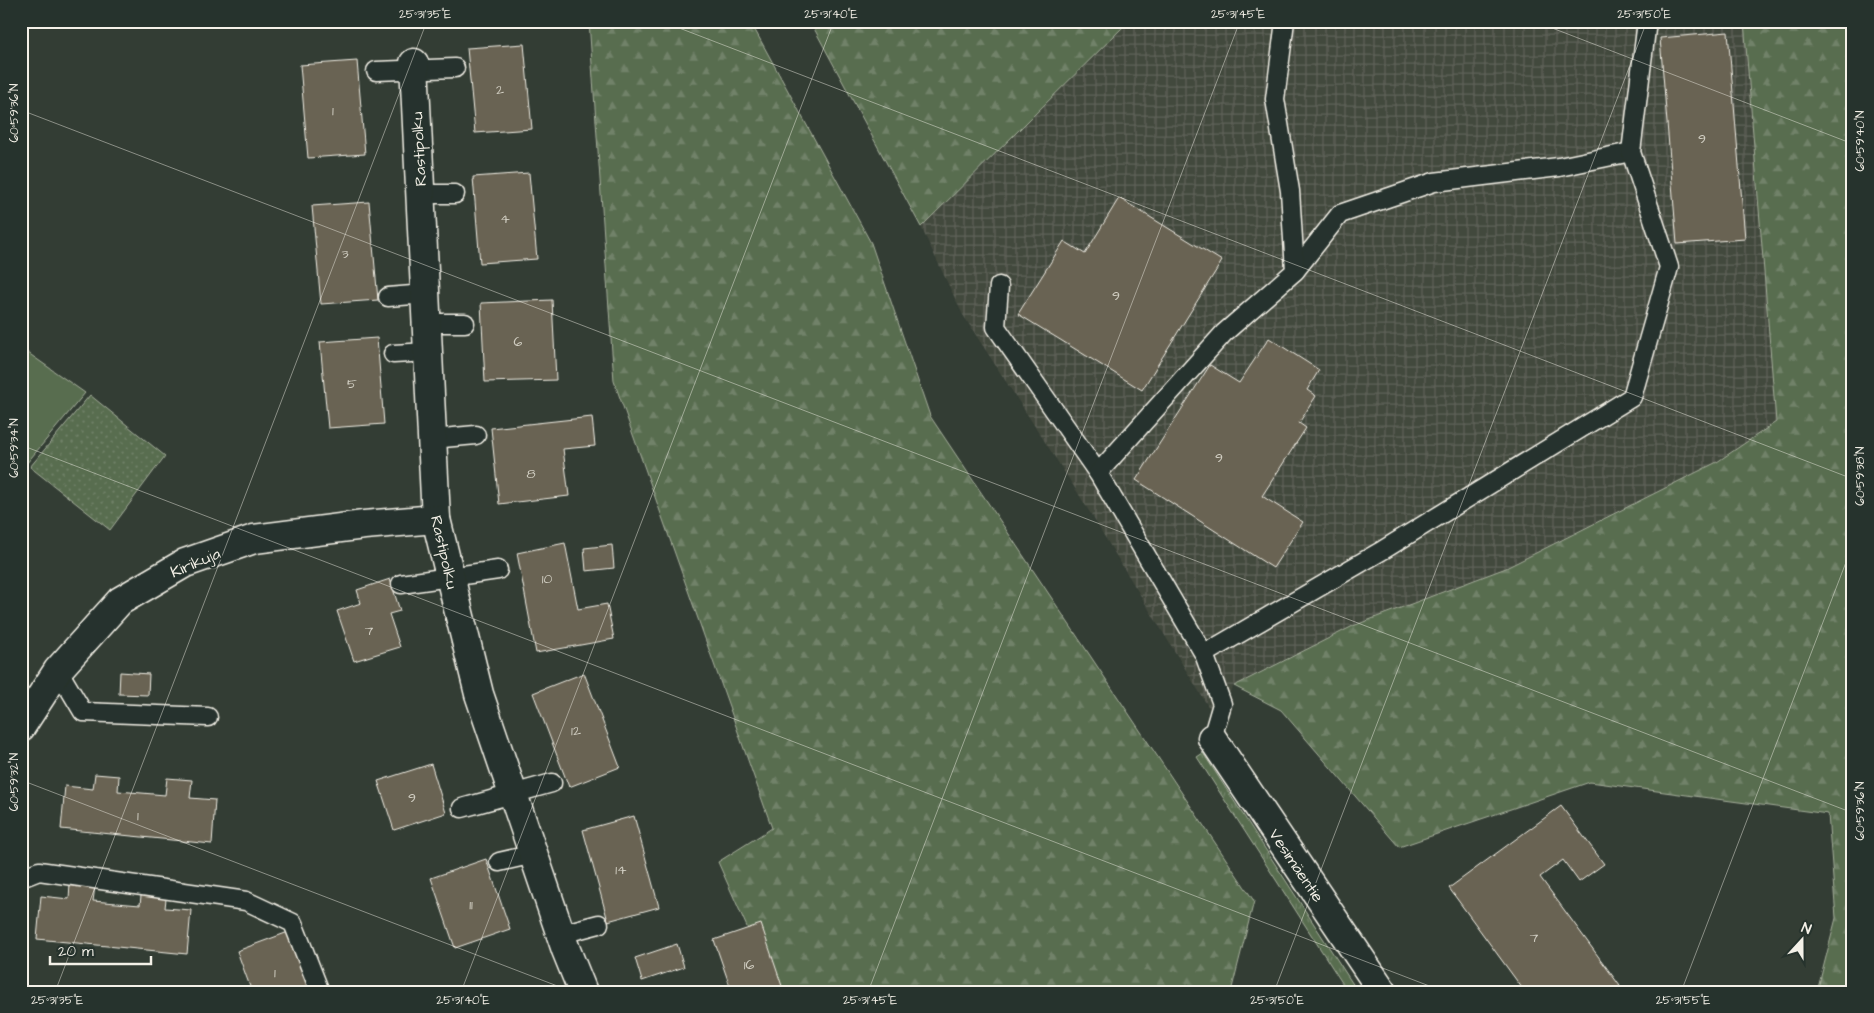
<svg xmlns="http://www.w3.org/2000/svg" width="1874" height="1013" font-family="'Architects Daughter',sans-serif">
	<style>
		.industrial { fill: url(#industrial-grid) }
		.grass { fill: url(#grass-tufts); stroke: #a6af9c }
		.forest { fill: url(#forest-firs); stroke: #a6af9c }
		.park { fill: url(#park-dots); stroke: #a6af9c }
		.garden { fill: #596d50; stroke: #a6af9c }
		.building { fill: #696352; stroke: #f4f1e8 }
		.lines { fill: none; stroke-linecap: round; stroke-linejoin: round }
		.service-casing { stroke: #f4f1e8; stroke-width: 21 }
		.minor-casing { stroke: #f4f1e8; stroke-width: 31 }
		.service { stroke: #26332d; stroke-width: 18 }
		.minor { stroke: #26332d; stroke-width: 28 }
		.ticks { fill: none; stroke: #f4f1e8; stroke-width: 1; stroke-opacity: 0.45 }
		.labels { text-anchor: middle; stroke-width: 4; stroke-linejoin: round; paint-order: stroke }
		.number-label { font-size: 14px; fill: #d1cec2 }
		.street-label { font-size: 16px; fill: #f4f1e8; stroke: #26332d }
		.neatline { fill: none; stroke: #f4f1e8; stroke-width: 2 }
		.ticks-label { font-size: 12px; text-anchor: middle; fill: #f4f1e8 }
	</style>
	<defs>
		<pattern id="industrial-grid" width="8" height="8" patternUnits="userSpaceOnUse" patternTransform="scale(1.25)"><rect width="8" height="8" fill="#43483d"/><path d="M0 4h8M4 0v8" fill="none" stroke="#5f6359"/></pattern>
		<pattern id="grass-tufts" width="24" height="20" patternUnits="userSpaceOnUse" patternTransform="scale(1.25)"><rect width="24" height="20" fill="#596d50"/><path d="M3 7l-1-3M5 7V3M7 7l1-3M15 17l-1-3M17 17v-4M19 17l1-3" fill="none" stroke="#718269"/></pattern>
		<pattern id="forest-firs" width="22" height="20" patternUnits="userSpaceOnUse" patternTransform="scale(1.25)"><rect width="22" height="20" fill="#596d50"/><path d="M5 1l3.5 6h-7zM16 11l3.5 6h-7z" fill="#718269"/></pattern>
		<pattern id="park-dots" width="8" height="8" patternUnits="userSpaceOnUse" patternTransform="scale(1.25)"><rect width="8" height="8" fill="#596d50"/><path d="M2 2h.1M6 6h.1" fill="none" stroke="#718269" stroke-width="1.8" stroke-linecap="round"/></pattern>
	</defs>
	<rect width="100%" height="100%" fill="#333d34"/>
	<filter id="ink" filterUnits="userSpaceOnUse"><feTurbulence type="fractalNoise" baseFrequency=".02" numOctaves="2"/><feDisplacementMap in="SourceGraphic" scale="10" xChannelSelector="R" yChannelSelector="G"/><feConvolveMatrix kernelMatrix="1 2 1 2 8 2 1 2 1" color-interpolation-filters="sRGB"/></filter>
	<g filter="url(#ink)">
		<polygon class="industrial" points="1129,21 1744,21 1776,422 1717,462 1506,568 1353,626 1234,686 1214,716 1078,493 963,315 921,227"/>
		<polygon class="grass" points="1203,753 1358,992 1348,992 1197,757"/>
		<g class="forest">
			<polygon points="589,21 750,21 871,243 930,416 1254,901 1231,992 776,992 718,862 772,828 614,381"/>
			<polygon points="810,21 1129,21 921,227"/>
			<polygon points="1744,21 1853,21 1853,992 1817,992 1836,918 1828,814 1590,782 1399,847 1281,710 1234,686 1353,626 1506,568 1717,462 1776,422"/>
		</g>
		<polygon class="park" points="90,395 165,456 110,530 30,467"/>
		<polygon class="garden" points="21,348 85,393 21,470"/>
		<g class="building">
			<polygon points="1728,32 1745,239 1677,244 1660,38"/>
			<polygon points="524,44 532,129 475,133 467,48"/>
			<polygon points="357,61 365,154 308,158 300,65"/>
			<polygon points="529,173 537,259 480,263 473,177"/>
			<polygon points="1119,198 1222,261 1142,390 1018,314 1064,241 1085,254"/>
			<polygon points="369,202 378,300 321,304 312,206"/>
			<polygon points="552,300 556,380 485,382 481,303"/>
			<polygon points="377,338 384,424 328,428 320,342"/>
			<polygon points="1269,338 1319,370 1307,390 1316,396 1299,423 1306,428 1262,496 1303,522 1273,568 1136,480 1210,365 1239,383"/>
			<polygon points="592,417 595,446 563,449 569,496 499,504 491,428"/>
			<polygon points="565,543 578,609 607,604 614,639 536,653 517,553"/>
			<polygon points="612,545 614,568 586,571 584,548"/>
			<polygon points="390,579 400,611 389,614 400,647 354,661 337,611 361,603 357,590"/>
			<polygon points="120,672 149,674 148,695 119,694"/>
			<polygon points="584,673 620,767 569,787 533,693"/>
			<polygon points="431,764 446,813 394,830 378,781"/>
			<polygon points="95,774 119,776 118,791 165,795 167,778 192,780 190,798 215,800 212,844 61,829 65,786 93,789"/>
			<polygon points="1561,806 1604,864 1579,882 1563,860 1540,877 1620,986 1612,992 1525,992 1449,888"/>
			<polygon points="634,816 659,907 608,921 583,830"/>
			<polygon points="486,859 510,929 455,948 431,878"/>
			<polygon points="70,883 95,886 93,901 140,905 142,887 167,890 165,908 191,910 187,954 37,939 41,896 69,899"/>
			<polygon points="761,924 783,989 774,992 732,992 714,940"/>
			<polygon points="291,931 314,992 252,992 237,951"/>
			<polygon points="677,944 684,967 642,981 635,958"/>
		</g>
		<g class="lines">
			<defs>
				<g id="service">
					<polyline points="376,71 455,68"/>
					<polyline points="420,194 455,194"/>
					<polyline points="1295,271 1340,214 1434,182 1559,167 1631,152"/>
					<polyline points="999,286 996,327 1098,473"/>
					<polyline points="388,297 425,294"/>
					<polyline points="426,323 465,323"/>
					<polyline points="393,354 428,352"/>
					<polyline points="432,439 476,435"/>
					<polyline points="401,584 498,570"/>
					<polyline points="1204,654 1383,550 1632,397 1669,267 1631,152 1647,21"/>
					<polyline points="58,670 83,712 208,717"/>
					<polyline points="1212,738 1222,704 1204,654 1098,473 1224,333 1295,271 1290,191 1275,99 1285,21"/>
					<polyline points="462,808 552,783"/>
					<polyline points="499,862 534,854"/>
					<polyline points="21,878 39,871 246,901 293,923 320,992"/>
					<polyline points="561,934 599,924"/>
				</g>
				<g id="minor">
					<polyline points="414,63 436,519 479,694 566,950 583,992"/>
					<polyline points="21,727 58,670 120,601 185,563 254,539 364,525 436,519"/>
					<polyline points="1212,738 1383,992"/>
				</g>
			</defs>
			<use href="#service" class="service-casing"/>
			<use href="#minor" class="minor-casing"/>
			<use href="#service" class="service"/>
			<use href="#minor" class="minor"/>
		</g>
	</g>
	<path class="ticks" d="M661 21 1853 479M1534 21 1853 144M21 110 1853 813M21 445 1445 992M21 780 573 992M55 992 427 21M461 992 834 21M868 992 1240 21M1274 992 1647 21M1681 992 1853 544"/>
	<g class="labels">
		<g class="number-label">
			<text x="500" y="94">2</text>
			<text x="333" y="115">1</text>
			<text x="1702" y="143">9</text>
			<text x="505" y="223">4</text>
			<text x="345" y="258">3</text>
			<text x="1116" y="300">9</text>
			<text x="518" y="346">6</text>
			<text x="352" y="388">5</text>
			<text x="1219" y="462">9</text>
			<text x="531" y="478">8</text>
			<text x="547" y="583">10</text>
			<text x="369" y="635">7</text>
			<text x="576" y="735">12</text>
			<text x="412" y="802">9</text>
			<text x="138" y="820">1</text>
			<text x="621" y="874">14</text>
			<text x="471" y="909">11</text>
			<text x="1534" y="942">7</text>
			<text x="749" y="969">16</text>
			<text x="275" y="977">1</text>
		</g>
		<g class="street-label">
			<text transform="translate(418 149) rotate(-93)" y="6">Rastipolku</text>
			<text transform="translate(445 552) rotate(77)" y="6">Rastipolku</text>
			<text transform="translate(195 562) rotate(-23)" y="6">Kirikuja</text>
			<text transform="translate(1297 865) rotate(56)" y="6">Vesimäentie</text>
		</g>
	</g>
	<rect width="1874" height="1013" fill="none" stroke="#26332d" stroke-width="55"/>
	<g transform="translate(1802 940) rotate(21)" stroke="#26332d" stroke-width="4" paint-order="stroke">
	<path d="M0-4L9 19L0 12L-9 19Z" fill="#f4f1e8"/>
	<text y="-8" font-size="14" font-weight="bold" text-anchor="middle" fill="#f4f1e8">N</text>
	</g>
	<path d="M50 956v8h101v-8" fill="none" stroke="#f4f1e8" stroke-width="2.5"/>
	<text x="58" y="956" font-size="15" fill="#f4f1e8" stroke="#26332d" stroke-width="4" paint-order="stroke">20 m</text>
	<rect x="28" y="28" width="1818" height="958" class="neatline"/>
	<g class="ticks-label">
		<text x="425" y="18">25°31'35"E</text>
		<text x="831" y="18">25°31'40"E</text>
		<text x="1238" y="18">25°31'45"E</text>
		<text x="1644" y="18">25°31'50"E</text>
		<text transform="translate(14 113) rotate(-90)" y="4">60°59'36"N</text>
		<text transform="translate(1860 141) rotate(-90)" y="4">60°59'40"N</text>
		<text transform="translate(14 448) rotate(-90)" y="4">60°59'34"N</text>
		<text transform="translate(1860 476) rotate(-90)" y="4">60°59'38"N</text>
		<text transform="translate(14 782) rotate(-90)" y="4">60°59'32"N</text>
		<text transform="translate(1860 811) rotate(-90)" y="4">60°59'36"N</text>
		<text x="57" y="1004">25°31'35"E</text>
		<text x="463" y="1004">25°31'40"E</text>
		<text x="870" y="1004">25°31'45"E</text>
		<text x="1277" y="1004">25°31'50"E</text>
		<text x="1683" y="1004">25°31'55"E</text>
	</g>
</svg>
